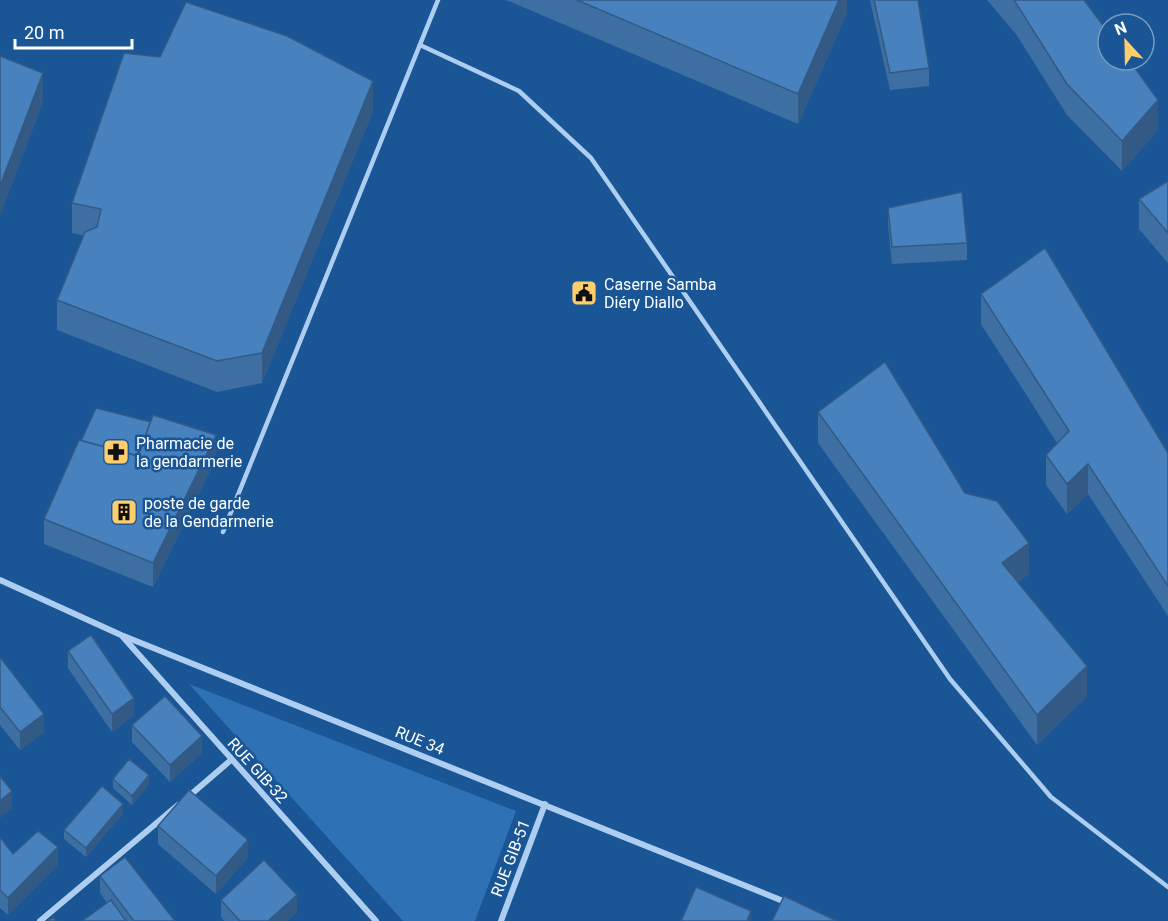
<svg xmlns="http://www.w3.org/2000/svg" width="1168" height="921" font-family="Roboto,sans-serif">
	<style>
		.green { fill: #2e71b4 }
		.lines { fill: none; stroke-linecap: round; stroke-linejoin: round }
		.lane { stroke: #adcef0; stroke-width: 4.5 }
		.street { stroke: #adcef0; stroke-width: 6 }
		.wall { fill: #3d6fa3 }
		.shaded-wall { fill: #325a85 }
		.building { fill: #4781be; stroke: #325a85; stroke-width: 1.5 }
		.labels { text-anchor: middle; stroke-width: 5; stroke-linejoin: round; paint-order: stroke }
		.poi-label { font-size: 16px; fill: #fff; stroke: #1a5696; text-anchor: start }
		.street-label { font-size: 16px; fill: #fff; stroke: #1a5696 }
	</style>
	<rect width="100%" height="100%" fill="#1a5696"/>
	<polygon class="green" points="189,684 516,811 475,921 403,921"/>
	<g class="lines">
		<g class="lane">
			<polyline points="420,45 519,91 591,158 950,679 1051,797 1168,887"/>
			<polyline points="223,532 438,0"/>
		</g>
		<g class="street">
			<polyline points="0,580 121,635 788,903"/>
			<polyline points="123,637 376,921"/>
			<polyline points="188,797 231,760"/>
			<polyline points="40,921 178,805"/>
			<polyline points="501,921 545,804"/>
		</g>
	</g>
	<g class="wall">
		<polygon points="506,0 847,0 847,13 798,124"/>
		<polygon points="870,0 918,0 929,68 929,86 890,90"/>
		<polygon points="987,0 1084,0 1158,130 1122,171 1067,115 1016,34"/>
		<polygon points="373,111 262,383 217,392 57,330 57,300 84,236 72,233 72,203"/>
		<polygon points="1168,181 1168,263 1139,229 1139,199"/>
		<polygon points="888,208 967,243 967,260 892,264 888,225"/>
		<polygon points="981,294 1168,453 1168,616 1088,494 1067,514 1046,485 1046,455 1057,443 981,324"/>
		<polygon points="818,412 965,493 1029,574 1018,582 1087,696 1037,745 818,443"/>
		<polygon points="216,459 153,587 44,544 44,519"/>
		<polygon points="68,651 134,715 112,732 68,668"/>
		<polygon points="0,657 44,732 20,750 0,725"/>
		<polygon points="132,725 202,753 170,782 132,742"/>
		<polygon points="113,779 149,784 132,805 113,788"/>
		<polygon points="123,813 86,857 64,839 64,830"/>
		<polygon points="158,826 248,857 216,894 158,844"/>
		<polygon points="0,837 13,854 58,865 8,915 0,908"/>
		<polygon points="100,876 175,921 82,921 107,903 100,893"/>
		<polygon points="221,900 297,912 287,921 224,921 221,917"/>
	</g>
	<g class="shaded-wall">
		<polygon points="839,0 847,0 847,13 798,124 798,94"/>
		<polygon points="43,73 43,103 0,216 0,186"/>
		<polygon points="373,81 373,111 262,383 262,353"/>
		<polygon points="1158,100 1158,130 1122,171 1122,141"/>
		<polygon points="216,435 216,459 153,587 153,563"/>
		<polygon points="1088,464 1088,494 1067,514 1067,484"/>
		<polygon points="1029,543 1029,574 1002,593 1002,563"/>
		<polygon points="1087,666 1087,696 1037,745 1037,715"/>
		<polygon points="134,698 134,715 112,732 112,714"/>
		<polygon points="44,714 44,732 20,750 20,732"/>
		<polygon points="202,736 202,753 170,782 170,765"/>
		<polygon points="149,775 149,784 132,805 132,796"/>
		<polygon points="12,791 12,809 0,818 0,801"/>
		<polygon points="123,804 123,813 86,857 86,848"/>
		<polygon points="248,840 248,857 216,894 216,876"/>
		<polygon points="58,847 58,865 8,915 8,898"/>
		<polygon points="297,895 297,912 287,921 268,921"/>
		<polygon points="751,911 751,921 747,921"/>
	</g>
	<g class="building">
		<polygon points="577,0 839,0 798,94"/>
		<polygon points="874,0 918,0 929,68 890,73"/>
		<polygon points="1014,0 1084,0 1108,32 1108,60 1129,60 1158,100 1122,141 1067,84"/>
		<polygon points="186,2 287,36 373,81 262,353 217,361 57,300 85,232 97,227 101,209 72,203 124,53 160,57"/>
		<polygon points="0,56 43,73 0,186"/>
		<polygon points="1168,181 1168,233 1139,199"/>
		<polygon points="962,192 967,243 892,247 888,208"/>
		<polygon points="1045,248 1168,453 1168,586 1088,464 1067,484 1046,455 1069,431 981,294"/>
		<polygon points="885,362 965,493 997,501 1029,543 1002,563 1087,666 1037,715 818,412"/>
		<polygon points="96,408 151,422 138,456 81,441"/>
		<polygon points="153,415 216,435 153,563 44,519 79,440 138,456"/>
		<polygon points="91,635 134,698 112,714 68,651"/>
		<polygon points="0,657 44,714 20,732 0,707"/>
		<polygon points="165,696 202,736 170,765 132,725"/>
		<polygon points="129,759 149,775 132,796 113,779"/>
		<polygon points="0,776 12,791 0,801"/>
		<polygon points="102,786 123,804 86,848 64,830"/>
		<polygon points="189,790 248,840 216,876 158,826"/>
		<polygon points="38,831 58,847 8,898 0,890 0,837 13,854"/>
		<polygon points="125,857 175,921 134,921 100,876"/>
		<polygon points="264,860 297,895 268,921 240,921 221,900"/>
		<polygon points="696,887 751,911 747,921 681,921"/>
		<polygon points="784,896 837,921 772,921"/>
		<polygon points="111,900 126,921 82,921"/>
		<polygon points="53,917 56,921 48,921"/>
	</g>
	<defs>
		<symbol id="civic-square" viewBox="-11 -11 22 22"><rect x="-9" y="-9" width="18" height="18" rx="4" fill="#ffce6c" stroke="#1a5696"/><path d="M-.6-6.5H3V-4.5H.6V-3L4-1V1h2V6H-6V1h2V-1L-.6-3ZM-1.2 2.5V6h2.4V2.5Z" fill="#111"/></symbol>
		<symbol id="pharmacy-square" viewBox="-11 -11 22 22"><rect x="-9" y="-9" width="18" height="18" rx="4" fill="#ffce6c" stroke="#1a5696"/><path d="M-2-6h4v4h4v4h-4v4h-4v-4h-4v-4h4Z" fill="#111"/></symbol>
		<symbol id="building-square" viewBox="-11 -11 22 22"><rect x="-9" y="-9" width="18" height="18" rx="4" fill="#ffce6c" stroke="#1a5696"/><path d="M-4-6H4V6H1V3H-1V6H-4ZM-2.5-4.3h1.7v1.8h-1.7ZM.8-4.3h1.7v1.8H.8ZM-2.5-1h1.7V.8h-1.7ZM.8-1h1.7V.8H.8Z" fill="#111"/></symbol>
	</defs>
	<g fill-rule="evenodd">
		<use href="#civic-square" x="569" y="278" width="30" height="30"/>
		<use href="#pharmacy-square" x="101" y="437" width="30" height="30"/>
		<use href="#building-square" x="109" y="497" width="30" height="30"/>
	</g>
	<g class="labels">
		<g class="poi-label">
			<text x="604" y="290">Caserne Samba<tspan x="604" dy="18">Diéry Diallo</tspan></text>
			<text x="136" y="449">Pharmacie de<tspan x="136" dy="18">la gendarmerie</tspan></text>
			<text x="144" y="509">poste de garde<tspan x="144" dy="18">de la Gendarmerie</tspan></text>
		</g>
		<g class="street-label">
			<text transform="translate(420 740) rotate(22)" y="6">RUE 34</text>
			<text transform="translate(258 770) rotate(48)" y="6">RUE GIB-32</text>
			<text transform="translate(510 858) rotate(-69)" y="6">RUE GIB-51</text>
		</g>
	</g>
	<g transform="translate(1126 42) rotate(338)"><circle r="28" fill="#1a5696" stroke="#769ac0" stroke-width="1.5"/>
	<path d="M0-4.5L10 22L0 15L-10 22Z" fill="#ffce6c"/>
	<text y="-9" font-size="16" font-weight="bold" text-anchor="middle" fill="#ffffff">N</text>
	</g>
	<path d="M15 39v9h117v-9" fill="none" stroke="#ffffff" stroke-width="3"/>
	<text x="24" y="39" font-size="18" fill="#ffffff" stroke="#1a5696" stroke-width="4.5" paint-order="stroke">20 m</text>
</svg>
